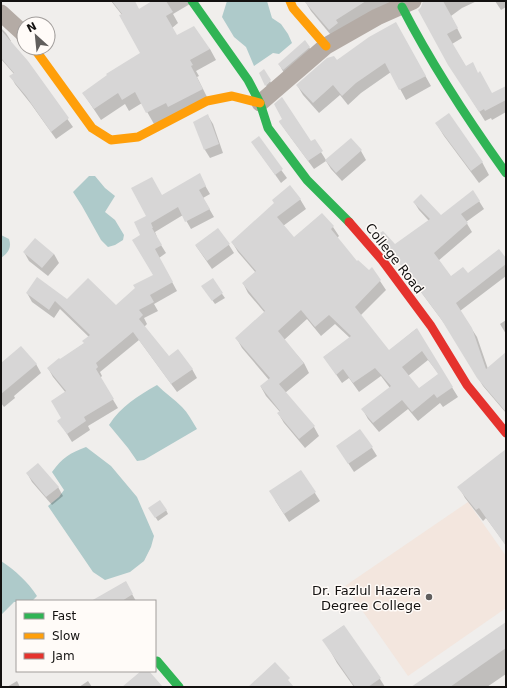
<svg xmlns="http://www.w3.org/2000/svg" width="507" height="688" font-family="'DejaVu Sans',sans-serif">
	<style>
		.education { fill: #f3e6de }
		.water { fill: #aecaca }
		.shadow { fill: #0003; fill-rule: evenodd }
		.building { fill: #d7d6d6; fill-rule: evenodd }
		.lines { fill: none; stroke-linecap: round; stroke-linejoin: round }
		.street { stroke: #b4aba5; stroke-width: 17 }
		.fast { stroke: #30b455; stroke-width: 9 }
		.slow { stroke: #ff9f0a; stroke-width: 9 }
		.jam { stroke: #e5322d; stroke-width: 9 }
		.poi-dot { fill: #605e5d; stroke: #fffbf8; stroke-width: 1.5 }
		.labels { text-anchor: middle; stroke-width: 3; stroke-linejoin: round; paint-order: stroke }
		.street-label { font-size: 13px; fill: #131110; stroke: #fffbf8 }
		.poi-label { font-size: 13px; fill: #131110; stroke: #fffbf8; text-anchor: end }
	</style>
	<rect width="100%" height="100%" fill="#f0eeec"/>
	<polygon class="education" points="468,502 506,556 506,608 408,676 345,586"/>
	<g class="water">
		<polygon points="227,1 267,1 272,18 281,24 288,34 292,43 279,54 273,53 254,66 246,47 234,37 222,17"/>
		<polygon points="89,176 95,176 105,188 115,196 105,212 115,220 124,235 123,240 115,245 108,247 101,240 82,206 73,192"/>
		<path d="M1 235 9 239C12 248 8 253 1 258Z"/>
		<path d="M157 385C165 393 174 399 182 407 188 413 192 421 197 429L144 460 137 461 128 448 109 425C121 406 138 396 157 385Z"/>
		<path d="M86 447 111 466 137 497 154 536 151 547 144 561 130 572 105 580 93 572 48 506 59 497 64 490 52 472C62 458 70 453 86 447Z"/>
		<path d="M1 561C16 571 27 581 37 596L32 601 14 602 1 615Z"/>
	</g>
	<g class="shadow">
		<polygon points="111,1 134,1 139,10 153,1 195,1 173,14 178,23 172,28 177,37 210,49 216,60 196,71 199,76 197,77 209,101 154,124 142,103 129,111 125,104 101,120 83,93 142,54 122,15"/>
		<polygon points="305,1 417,1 335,40 311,11"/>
		<polygon points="422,1 477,1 462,8 451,16 462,38 452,44 466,67 478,74 492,95 506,87 506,112 492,120 491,118 485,121 443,54 422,7 424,2"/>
		<polygon points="495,1 506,1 506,7 501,10"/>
		<polygon points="396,24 431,86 406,100 391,72 361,93 348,105 340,95 319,113 303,95 297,85"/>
		<polygon points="1,28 6,33 11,41 10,42 27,62 73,127 56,139 31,104 15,84 11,76 14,74 1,59"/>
		<polygon points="309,47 314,56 284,73 279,64"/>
		<polygon points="270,81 275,89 271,93 266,85"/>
		<polygon points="208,116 213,124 223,153 210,158 205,150"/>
		<polygon points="280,122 311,143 314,141 326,160 351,139 361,151 366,160 342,181 331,169 326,161 314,169 286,131"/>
		<polygon points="436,123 482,162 489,175 479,183 444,136"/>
		<polygon points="258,138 287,178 281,183 252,142"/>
		<polygon points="199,175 210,194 203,198 214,217 191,229 183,215 155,232 157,237 156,237 166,253 159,258 177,291 154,304 158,311 144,318 147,324 144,327 169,357 192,369 197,378 177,392 139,340 100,372 102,376 100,378 118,408 88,426 90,430 72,442 59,421 62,419 66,393 53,377 48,368 85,343 89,337 60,309 54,318 32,302 27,293 116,307 154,276 142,236 148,217 162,196"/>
		<path d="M300 199 306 209 283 226 294 238 322 214 333 227 339 236 337 238 357 263 369 272 372 269 386 290 360 316 389 351 416 329 458 397 443 407 440 403 418 421 408 409 379 432 368 419 363 410 390 388 381 376 359 392 349 378 342 383 324 357 350 338 335 324 321 336 307 319 284 340 304 363 309 373 285 393 314 427 319 436 305 448 284 423 278 413 280 412 266 396 261 387 269 380 242 348 237 339 265 313 248 293 243 283 256 273 238 252 232 242ZM428 360 439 374 419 389 408 376Z"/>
		<polygon points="479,201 484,209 466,222 472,232 438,261 451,277 467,274 506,259 506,276 460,311 477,337 488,369 506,353 506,413 483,386 447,327 398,261 383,244 379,236 395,246 429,221 419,210 414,202 441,216"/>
		<polygon points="229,245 234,253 212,269 196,246"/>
		<polygon points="24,252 54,254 59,263 48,276 29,261"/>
		<polygon points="212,280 225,298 215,304 205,290"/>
		<polygon points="506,320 506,334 500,324"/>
		<polygon points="36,364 41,373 14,396 15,398 4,407 1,403 1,367"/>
		<polygon points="337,446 372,448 377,456 354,472"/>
		<polygon points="506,452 506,545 486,518 483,521 465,498 459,487"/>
		<polygon points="301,471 320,501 289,522 275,500"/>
		<polygon points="27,473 58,487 63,496 52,505 32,482"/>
		<polygon points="166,510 168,514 158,521 152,512"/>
		<polygon points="125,582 136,601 96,601"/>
		<polygon points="506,623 506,674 487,687 413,687"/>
		<polygon points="343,626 380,679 385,687 354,687 337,663 324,640"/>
		<polygon points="17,681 20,687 7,687"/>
		<polygon points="88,681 92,687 79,687"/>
	</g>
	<g class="building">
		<polygon points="112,1 135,1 139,9 152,1 166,1 173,12 166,16 177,35 194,26 210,49 190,60 193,65 191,66 203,89 168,107 166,103 146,113 135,92 122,100 118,93 94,109 82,93 107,75 106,74 140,53 119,15 122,14"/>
		<polygon points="304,1 366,1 336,20 338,23 329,30"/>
		<polygon points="423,1 443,1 458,28 447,34 466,66 473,62 478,73 480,71 492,93 506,86 506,100 485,111 484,109 479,112 448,65 418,10 421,7"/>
		<polygon points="396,22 426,76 399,90 385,63 356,83 342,96 333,85 313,103 296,85 327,58 334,56 337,60 369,37"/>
		<polygon points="1,30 28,61 69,118 51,132 26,96 9,76 14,73 1,58"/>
		<polygon points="305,40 310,47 283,70 278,64"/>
		<polygon points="264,69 271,80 265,86 259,73"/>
		<polygon points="282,97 311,141 315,139 323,151 308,161 279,122 279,121 282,119 274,104"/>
		<polygon points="449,113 483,162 471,171 435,123"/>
		<polygon points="208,114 219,144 204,150 193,122"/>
		<polygon points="259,136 283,169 275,175 251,142"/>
		<polygon points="351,138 362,150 336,173 325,160"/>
		<polygon points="200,173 206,186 199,190 210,209 185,222 178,207 151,223 153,228 152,228 162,245 155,249 173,282 150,295 154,302 139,310 143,315 139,319 169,356 178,349 193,369 171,384 133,332 96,363 98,367 96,369 114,399 84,417 86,421 67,434 57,421 61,418 51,401 66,391 47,368 59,358 60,359 84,343 82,341 90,335 55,301 49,310 26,293 37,277 67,299 88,278 116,305 135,288 133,285 153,275 132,240 140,235 134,222 146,216 131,188 152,177 162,195"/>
		<path d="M290 185 301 199 277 217 294 237 322 213 334 226 331 229 357 261 358 260 369 270 372 267 381 280 355 307 389 350 417 328 453 387 437 398 434 394 412 412 402 400 373 423 361 409 391 386 375 368 353 383 343 369 336 375 323 357 351 336 329 315 315 327 301 310 278 331 304 363 279 384 315 426 299 439 277 413 280 411 260 386 270 378 235 338 265 311 242 283 256 271 231 242 274 203 272 200ZM422 351 438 374 419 388 402 367Z"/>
		<polygon points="473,190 480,201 461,214 468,223 434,253 451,276 463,267 468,273 499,249 506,258 506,264 456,303 472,328 486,369 506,352 506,412 477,378 441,319 392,253 377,235 383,231 395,244 430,219 413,202 421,194 441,215"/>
		<polygon points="218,228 230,244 207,261 195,245"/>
		<polygon points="35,238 54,254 42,268 23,252"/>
		<polygon points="213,278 223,293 212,301 201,286"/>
		<polygon points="21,346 37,364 1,394 1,363"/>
		<polygon points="360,429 373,447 348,464 336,446"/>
		<polygon points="506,449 506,546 479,508 476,510 457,487"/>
		<polygon points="38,463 59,487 46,497 26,473"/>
		<polygon points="301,470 316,492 284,514 269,491"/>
		<polygon points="160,500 167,510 155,518 148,508"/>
		<polygon points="126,581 133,594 122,601 91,601"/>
		<polygon points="506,622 506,648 450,687 411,687"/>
		<polygon points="344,625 381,678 368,687 355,687 322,640"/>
		<polygon points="275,662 290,678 288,680 294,687 248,687"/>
		<polygon points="141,671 149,671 163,687 122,687"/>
	</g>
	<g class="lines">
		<g class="street">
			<polyline points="1,13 24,34"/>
			<polyline points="260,103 326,46 377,17 413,1"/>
		</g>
		<g class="fast">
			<polyline points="192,1 248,80 260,103 268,128 307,180 349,222"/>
			<path d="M402 7C432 65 468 120 506 173"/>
			<polyline points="157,661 179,687"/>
		</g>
		<g class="slow">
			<polyline points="290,1 293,8 326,46"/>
			<polyline points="34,48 92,128 111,140 138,137 207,101 232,96 260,103"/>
		</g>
		<polyline class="jam" points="349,222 382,260 431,326 467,385 506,433"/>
	</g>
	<circle class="poi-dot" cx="429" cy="597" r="4"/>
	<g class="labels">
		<g class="street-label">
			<text transform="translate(395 258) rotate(52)" y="5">College Road</text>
		</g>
		<g class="poi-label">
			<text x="421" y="595">Dr. Fazlul Hazera<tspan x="421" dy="15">Degree College</tspan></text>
		</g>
	</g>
	<rect width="507" height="688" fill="none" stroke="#131110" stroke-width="4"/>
	<rect x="16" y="600" width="140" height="72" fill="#fffbf8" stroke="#a19d9b"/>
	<rect x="24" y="613" width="20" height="6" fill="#30b455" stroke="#a19d9b"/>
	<text x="52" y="620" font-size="12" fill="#131110">Fast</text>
	<rect x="24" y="633" width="20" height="6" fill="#ff9f0a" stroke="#a19d9b"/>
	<text x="52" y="640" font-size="12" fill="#131110">Slow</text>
	<rect x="24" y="653" width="20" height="6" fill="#e5322d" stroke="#a19d9b"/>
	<text x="52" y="660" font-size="12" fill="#131110">Jam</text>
	<g transform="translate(36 36) rotate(333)"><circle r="19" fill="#fffbf8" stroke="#a19d9b"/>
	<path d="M0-3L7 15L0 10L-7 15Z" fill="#605e5d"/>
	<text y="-6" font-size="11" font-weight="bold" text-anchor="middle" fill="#131110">N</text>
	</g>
</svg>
